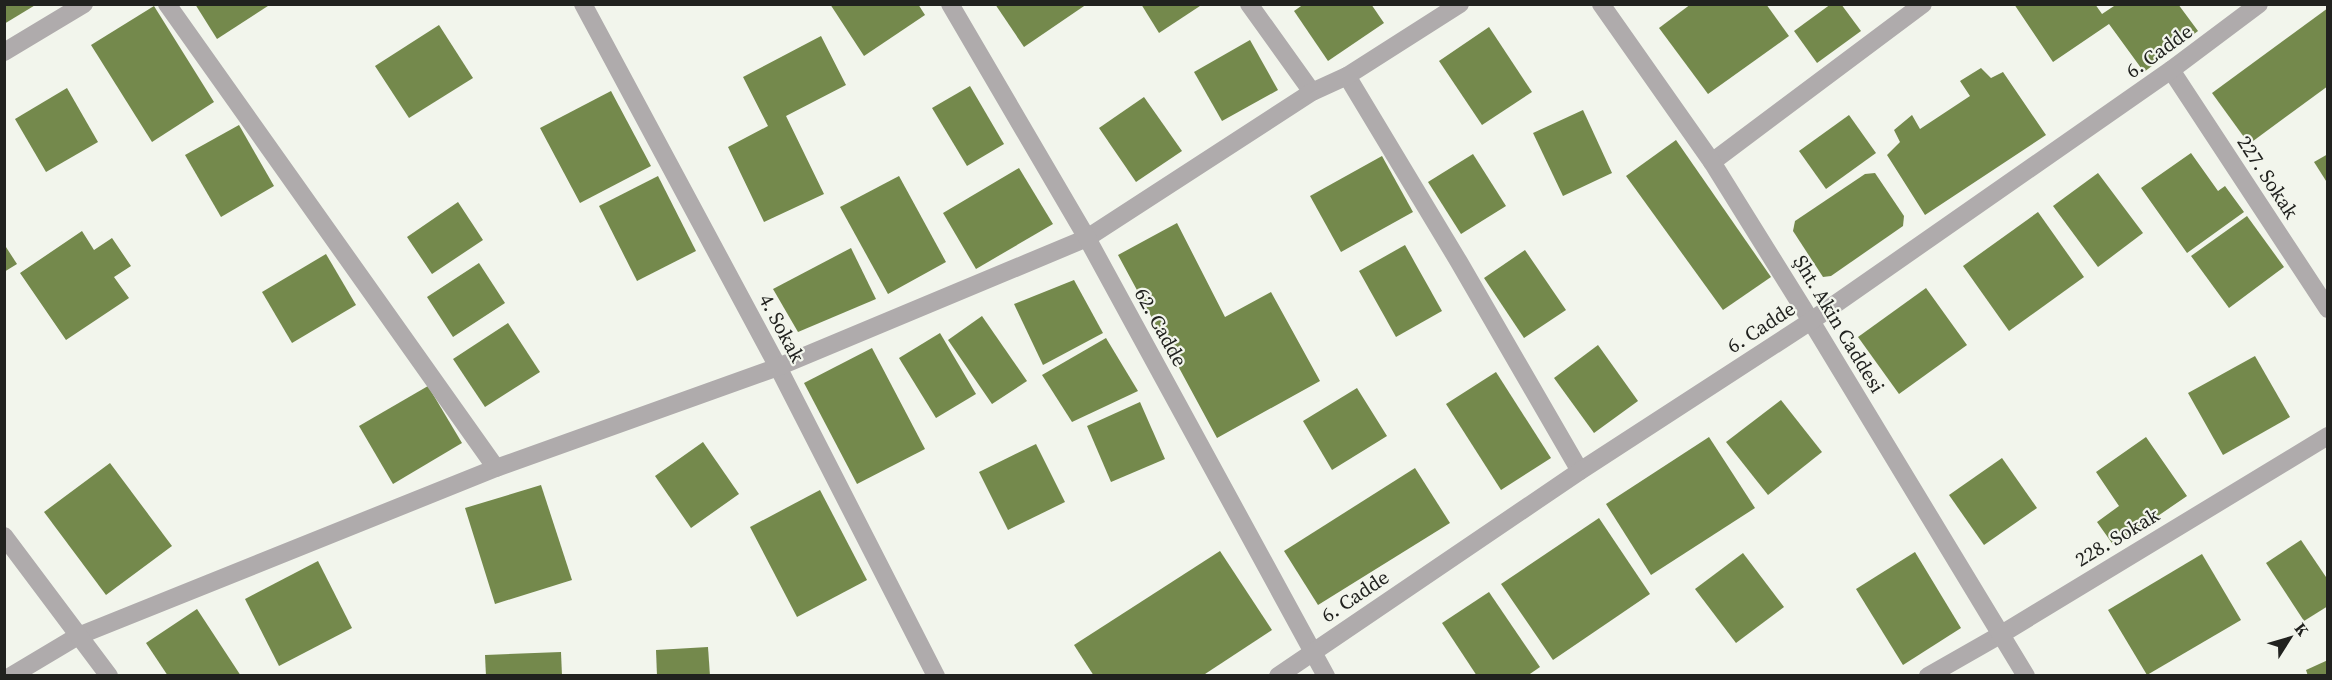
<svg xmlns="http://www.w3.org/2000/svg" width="2332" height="680" font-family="'Source Serif 4',serif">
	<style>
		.building { fill: #74894c }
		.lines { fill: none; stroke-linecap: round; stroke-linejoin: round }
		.minor { stroke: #afabac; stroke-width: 18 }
		.tertiary { stroke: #afabac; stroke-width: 18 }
		.labels { text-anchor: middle; stroke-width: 4.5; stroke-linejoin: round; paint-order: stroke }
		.street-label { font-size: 20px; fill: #21221f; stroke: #f2f5ec }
	</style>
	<rect width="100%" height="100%" fill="#f2f5ec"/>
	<g class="building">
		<polygon points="4,4 37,4 4,24"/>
		<polygon points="195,4 271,4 217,39"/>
		<polygon points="830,4 918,4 925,15 864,56"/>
		<polygon points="995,4 1087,4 1024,47"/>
		<polygon points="1141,4 1203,4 1159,33"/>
		<polygon points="1304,4 1371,4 1384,23 1328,61 1294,11"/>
		<polygon points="1691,4 1766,4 1789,36 1708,94 1659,28"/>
		<polygon points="1831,4 1841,4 1861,31 1817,63 1794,31"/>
		<polygon points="2014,4 2095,4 2102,14 2117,4 2178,4 2198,31 2144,72 2109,24 2053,62"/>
		<polygon points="154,6 214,102 152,142 91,45"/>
		<polygon points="2328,8 2328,86 2249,144 2212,93"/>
		<polygon points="439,25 473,78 409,118 375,66"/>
		<polygon points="1489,27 1532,92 1482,125 1439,61"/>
		<polygon points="821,36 846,85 786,116 824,194 764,222 728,147 768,126 743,77"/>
		<polygon points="1250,40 1278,90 1222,121 1194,72"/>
		<polygon points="1981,68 1991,78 2003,72 2046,135 1925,215 1887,155 1900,142 1894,130 1912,115 1920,129 1970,96 1960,81"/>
		<polygon points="970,86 1004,144 967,166 932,108"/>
		<polygon points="67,88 98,142 46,172 15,119"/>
		<polygon points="611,91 651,166 580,203 540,128"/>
		<polygon points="1144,97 1182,151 1136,182 1099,128"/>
		<polygon points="1583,110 1612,173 1563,196 1533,133"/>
		<polygon points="1849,115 1876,153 1826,189 1799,151"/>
		<polygon points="239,125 274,186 221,217 185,155"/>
		<polygon points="1676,140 1771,277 1723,310 1626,176"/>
		<polygon points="2191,153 2218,191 2225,186 2244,212 2187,253 2141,188"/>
		<polygon points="1473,154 1506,206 1461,234 1428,182"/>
		<polygon points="2328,154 2328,184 2314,162"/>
		<polygon points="1382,156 1413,212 1341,252 1310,196"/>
		<polygon points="1019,168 1053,224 976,269 943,213"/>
		<polygon points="1875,173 1904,216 1903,226 1831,276 1823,277 1793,231 1795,221 1865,174"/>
		<polygon points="2098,173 2143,233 2098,267 2053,206"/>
		<polygon points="658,176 696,251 637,281 599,206"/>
		<polygon points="899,176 946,262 888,294 840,207"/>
		<polygon points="458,202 483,240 432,274 407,237"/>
		<polygon points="2038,212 2084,277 2009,331 1963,266"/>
		<polygon points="2247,216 2284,267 2229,308 2191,256"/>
		<polygon points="1177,223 1225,317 1271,292 1320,381 1217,438 1118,255"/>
		<polygon points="82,231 94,250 112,238 131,266 114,277 129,298 66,340 20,273"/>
		<polygon points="4,244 17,264 4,272"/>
		<polygon points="1405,245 1442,311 1396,337 1359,271"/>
		<polygon points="851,248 876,299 798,332 773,289"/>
		<polygon points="1525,250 1566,310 1524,338 1484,278"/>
		<polygon points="326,254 356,305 292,343 262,292"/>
		<polygon points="479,263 505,303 453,337 427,297"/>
		<polygon points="1074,280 1103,333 1043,365 1014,304"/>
		<polygon points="1926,288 1967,345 1899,394 1858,337"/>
		<polygon points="982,316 1027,381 992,404 948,340"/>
		<polygon points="508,323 540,372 485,407 453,359"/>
		<polygon points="940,333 976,394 936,418 899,358"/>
		<polygon points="1106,338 1138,391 1072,422 1042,375"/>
		<polygon points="1598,345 1638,401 1594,433 1554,378"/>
		<polygon points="872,348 925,449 857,484 804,383"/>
		<polygon points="2255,356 2290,417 2223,455 2188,393"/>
		<polygon points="1496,372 1551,458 1501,490 1446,404"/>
		<polygon points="428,386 462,443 393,484 359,426"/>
		<polygon points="1357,388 1387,436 1332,470 1303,421"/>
		<polygon points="1781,400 1822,452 1768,495 1726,442"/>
		<polygon points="1140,402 1165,459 1111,482 1087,426"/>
		<polygon points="1709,437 1755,508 1651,575 1606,504"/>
		<polygon points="2146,437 2187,496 2114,546 2097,522 2119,506 2096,472"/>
		<polygon points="703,442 739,494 691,528 655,476"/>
		<polygon points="1036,444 1065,502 1008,530 979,472"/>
		<polygon points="2002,458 2037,508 1984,545 1949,495"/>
		<polygon points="110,463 172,546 106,595 44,512"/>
		<polygon points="1415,468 1450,523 1318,605 1284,551"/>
		<polygon points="541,485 572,580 495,604 465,508"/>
		<polygon points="820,490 867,580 797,617 750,527"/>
		<polygon points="1599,518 1650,594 1553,660 1501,584"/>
		<polygon points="2301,540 2328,580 2328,606 2304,621 2266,563"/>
		<polygon points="1220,551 1272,630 1202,676 1094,676 1074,645"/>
		<polygon points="1915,552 1961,628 1903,665 1856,589"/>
		<polygon points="1743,553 1784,607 1736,643 1695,589"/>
		<polygon points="2202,554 2241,620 2147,675 2108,610"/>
		<polygon points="318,561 352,628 279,666 245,599"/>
		<polygon points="1489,592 1540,667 1527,676 1477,676 1442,623"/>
		<polygon points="197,609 241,676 168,676 146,643"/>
		<polygon points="708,647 710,676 657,676 656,650"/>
		<polygon points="561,652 562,676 486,676 485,655"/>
		<polygon points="2328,660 2328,676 2308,676 2306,670"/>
	</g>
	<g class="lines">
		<g class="minor">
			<polyline points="167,4 496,468"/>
			<polyline points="583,4 778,367 936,676"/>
			<polyline points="1249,4 1312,92"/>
			<polyline points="4,52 84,4"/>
			<polyline points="2171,70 2328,309"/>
			<polyline points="1347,76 1459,262 1580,471"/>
			<polyline points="1712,162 1923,4"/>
			<polyline points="11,676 78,636 496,468 778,367 1087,238 1312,92 1347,76 1460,4"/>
			<polyline points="1928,676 2000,635 2328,436"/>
		</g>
		<g class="tertiary">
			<polyline points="950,4 1087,238 1326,676"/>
			<polyline points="1601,4 1712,162 1811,321 2026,676"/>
			<polyline points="4,536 109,676"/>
			<polyline points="1278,676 1580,471 1811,321 2171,70 2259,4"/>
		</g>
	</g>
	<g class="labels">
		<g class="street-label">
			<text transform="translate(2159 51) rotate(-36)" y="7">6. Cadde</text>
			<text transform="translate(2268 177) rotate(57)" y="7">227. Sokak</text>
			<text transform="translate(1839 324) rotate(59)" y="7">Şht. Akin Caddesi</text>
			<text transform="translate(1161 327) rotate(61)" y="7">62. Cadde</text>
			<text transform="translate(1761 327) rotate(-33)" y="7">6. Cadde</text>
			<text transform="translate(782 328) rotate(62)" y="7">4. Sokak</text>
			<text transform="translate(2117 537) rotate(-31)" y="7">228. Sokak</text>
			<text transform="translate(1355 596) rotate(-34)" y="7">6. Cadde</text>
		</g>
	</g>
	<rect width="2332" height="680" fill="none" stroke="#21221f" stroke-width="12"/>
	<g transform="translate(2290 638) rotate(53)" stroke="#f2f5ec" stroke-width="4.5" paint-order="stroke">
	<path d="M0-4.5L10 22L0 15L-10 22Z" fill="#21221f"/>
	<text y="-9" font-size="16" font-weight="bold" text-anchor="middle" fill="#21221f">K</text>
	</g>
</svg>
